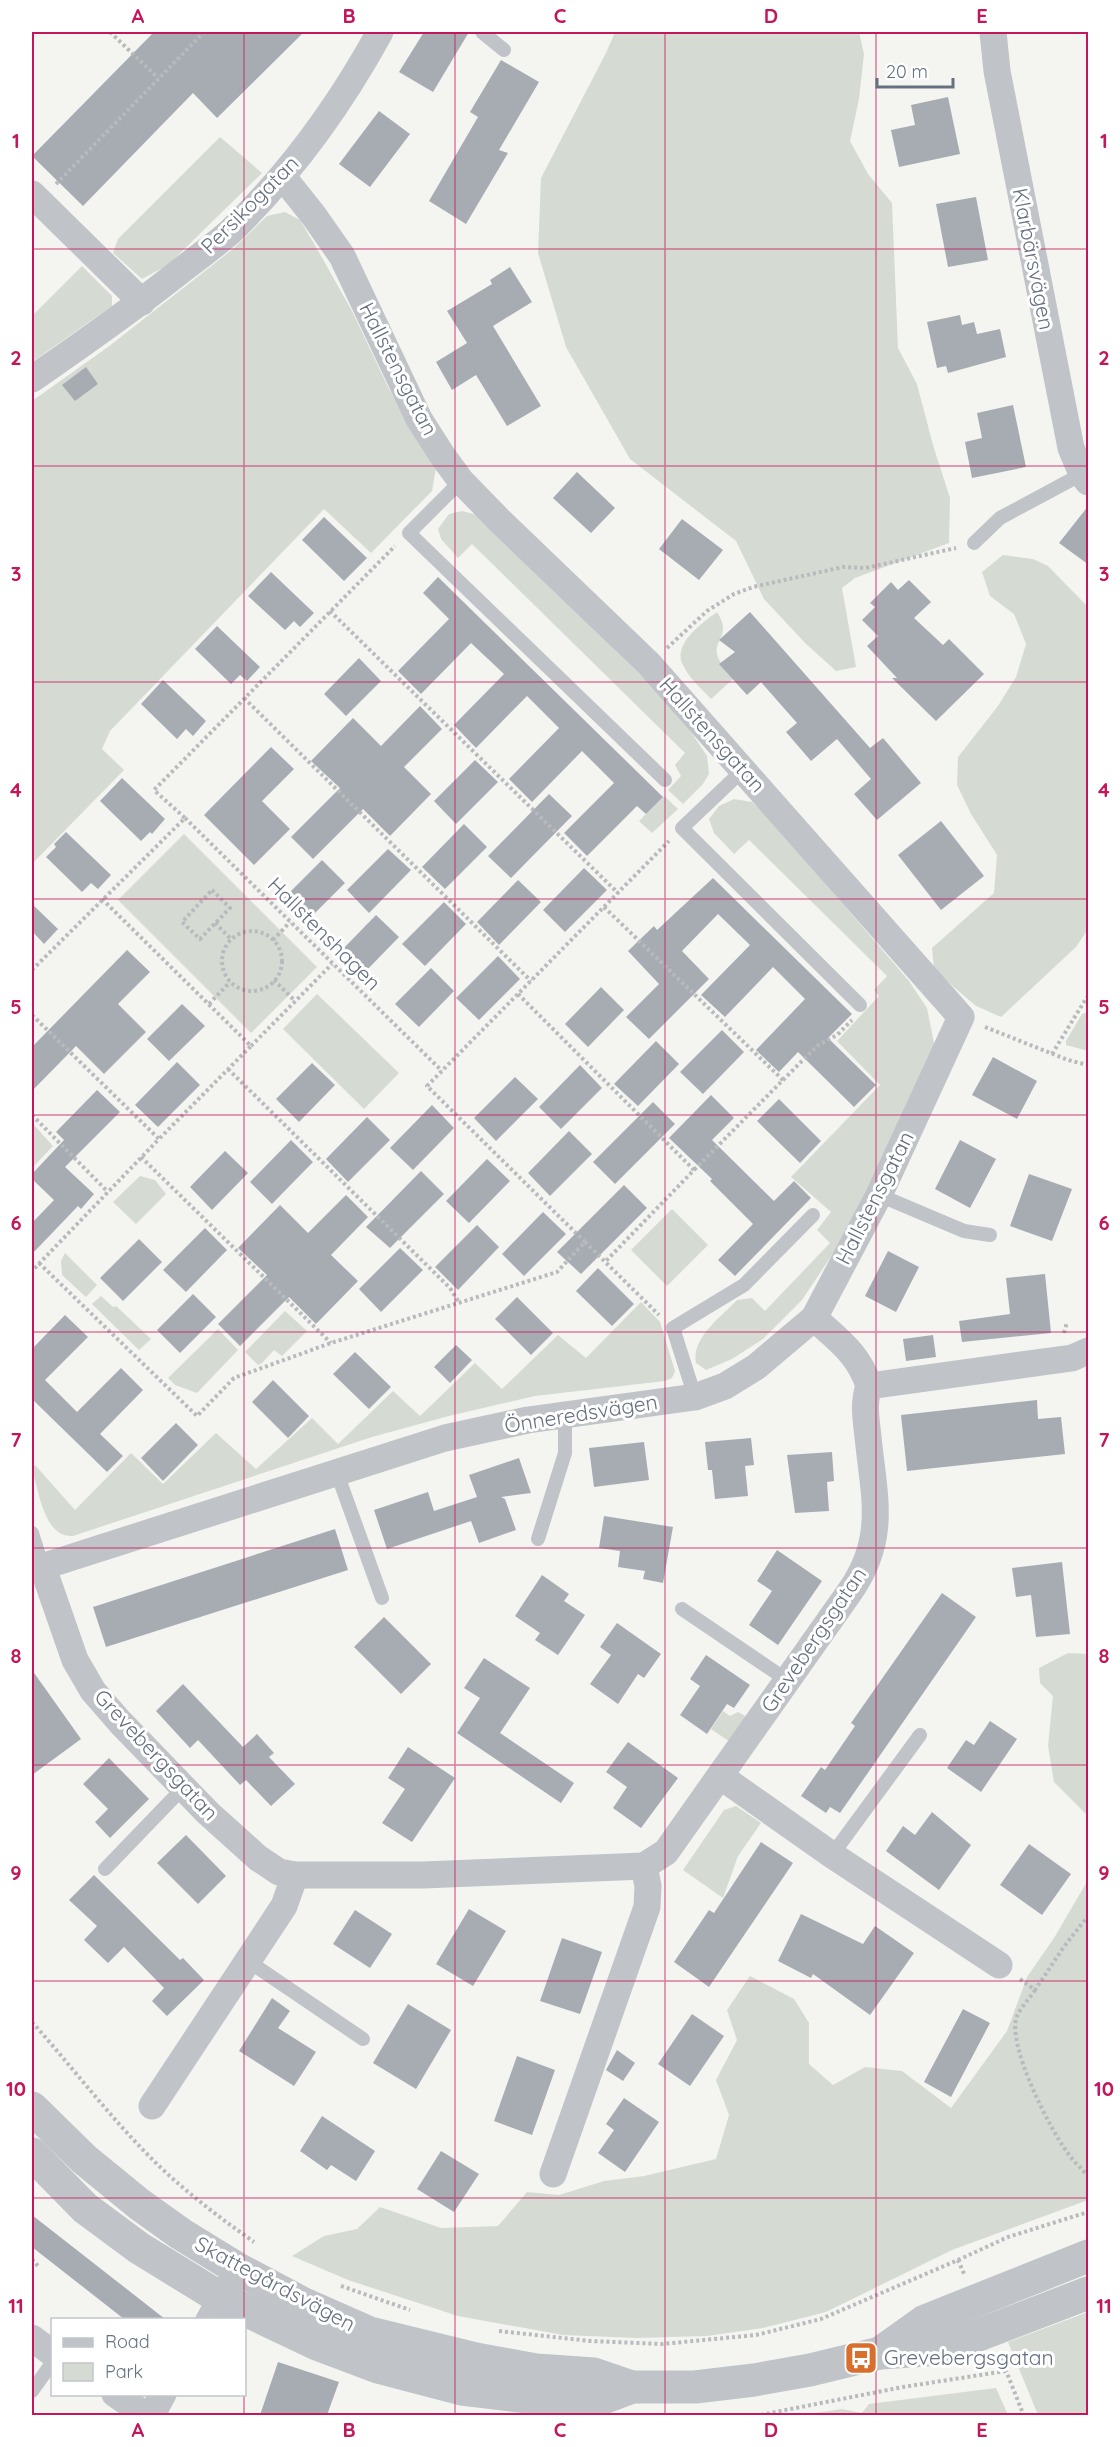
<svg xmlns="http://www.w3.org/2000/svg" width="1120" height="2447" font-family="Quicksand,sans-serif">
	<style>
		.green { fill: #d5dbd3 }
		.building { fill: #a7acb3 }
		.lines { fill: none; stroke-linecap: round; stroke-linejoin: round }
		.path { stroke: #b8babd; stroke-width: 4; stroke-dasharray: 3 3; stroke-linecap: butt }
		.service { stroke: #c0c3c7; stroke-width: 14 }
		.minor { stroke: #c0c3c7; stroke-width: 27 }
		.tertiary { stroke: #c0c3c7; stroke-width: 33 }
		.grid { fill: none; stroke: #c2185b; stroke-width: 1.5; stroke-opacity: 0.55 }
		.labels { text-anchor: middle; stroke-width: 6; stroke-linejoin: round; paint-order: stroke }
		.street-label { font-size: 21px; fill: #657080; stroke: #fff }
		.poi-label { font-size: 21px; fill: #657080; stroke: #fff; text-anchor: start }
		.neatline { fill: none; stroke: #c2185b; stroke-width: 2 }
		.grid-label { font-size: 20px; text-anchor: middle; font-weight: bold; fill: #c2185b }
	</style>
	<rect width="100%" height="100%" fill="#f4f5f1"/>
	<g class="green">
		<polygon points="615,32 859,32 864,54 859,99 850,141 868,174 892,203 898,348 917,384 933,445 950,498 949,543 855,578 842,588 856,667 836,671 805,643 764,599 736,541 630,459 566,347 538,253 541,178 606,53"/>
		<polygon points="220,137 262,173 168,265 142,279 113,253 118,239"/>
		<polygon points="285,212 300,220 316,247 352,311 389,389 436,468 432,491 371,553 324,509 110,731 102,749 124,770 32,864 32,401 108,347 233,249 267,216"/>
		<polygon points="82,266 112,296 112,306 32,362 32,316"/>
		<polygon points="462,511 478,515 677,711 707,756 709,774 703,784 683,804 668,790 681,776 675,765 685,753 472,544 458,558 441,539 438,529 449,514"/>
		<polygon points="1003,555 1033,559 1048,566 1088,607 1088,929 1076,947 1001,1017 976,1006 934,970 932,948 994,893 997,855 971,814 957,785 958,757 998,706 1016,677 1026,644 1014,614 990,596 982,572"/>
		<path d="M717 612C732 635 714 639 717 654 719 663 728 672 733 679L711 699C702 689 690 679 684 667 670 645 702 623 717 612Z"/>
		<polygon points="664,796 678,809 652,833 639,821"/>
		<path d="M734 799 752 802 771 820 909 981 927 1008 935 1048 922 1084 838 1246 802 1300 763 1339 732 1359 706 1370 696 1363C691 1338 721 1317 737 1300L752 1298 765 1311 830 1243 817 1230 831 1212 791 1177 880 1085 837 1041 879 996 874 990 887 976 749 840 734 854 714 833 709 819 719 806Z"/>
		<polygon points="184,834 317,967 251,1033 118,900"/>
		<polygon points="317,994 399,1073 364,1109 283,1029"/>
		<polygon points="1088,1012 1088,1051 1066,1045 1066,1041 1082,1014"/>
		<polygon points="32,1123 53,1146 32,1168"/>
		<polygon points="140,1176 155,1180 166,1194 136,1224 113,1202"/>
		<polygon points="672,1209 708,1245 667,1286 631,1250"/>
		<polygon points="65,1253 97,1285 86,1297 62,1275 61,1261"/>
		<polygon points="101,1296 113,1307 116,1306 151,1339 139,1350 92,1304"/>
		<path d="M641 1302 660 1322 675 1371 672 1378 665 1381 535 1396 449 1416 372 1437 73 1536C44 1538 39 1491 32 1469L35 1465 75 1510 131 1453 163 1484 216 1433 256 1469 312 1418 338 1444 393 1391 420 1416 475 1363 502 1389 558 1335 586 1358Z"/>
		<polygon points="285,1311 307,1331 282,1356 274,1350 262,1363 258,1365 245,1352"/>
		<polygon points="218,1329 238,1350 197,1393 175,1385 168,1378"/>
		<polygon points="1068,1653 1088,1654 1088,1816 1054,1782 1048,1746 1053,1696 1040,1683 1039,1668"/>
		<polygon points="723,1711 730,1716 738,1712 747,1717 730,1742 711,1729"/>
		<polygon points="736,1806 761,1823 738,1856 723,1898 683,1870 724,1810"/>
		<polygon points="1088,1880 1088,2200 952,2250 826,2312 763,2328 707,2336 637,2338 563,2335 458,2316 348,2280 292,2256 324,2236 357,2229 380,2207 441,2228 498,2226 527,2192 559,2195 604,2181 644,2176 716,2159 729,2115 716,2080 737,2040 727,2010 750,1976 794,1999 809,2023 809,2064 833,2085 865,2067 902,2071 951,2108 1007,2031 1027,1977 1054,1938"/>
		<polygon points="1088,2312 1088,2415 1038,2415 1008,2342"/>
		<polygon points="996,2388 1008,2415 744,2415 809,2414 842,2409 862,2413 869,2404"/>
	</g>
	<g class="building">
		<polygon points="154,32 304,32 217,118 193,93 83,206 32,156"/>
		<polygon points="424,32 469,32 433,92 399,72"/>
		<polygon points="501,60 539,82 499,150 508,153 466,224 429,201 478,117 470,112"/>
		<polygon points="948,97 960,154 899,167 891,130 915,125 911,105"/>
		<polygon points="379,111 410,134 370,187 339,164"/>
		<polygon points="976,197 988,260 948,267 936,204"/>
		<polygon points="510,267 532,302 493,326 541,406 507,426 476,375 452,390 436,362 467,343 447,311 492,284 490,280"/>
		<polygon points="960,315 962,325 974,322 977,334 1000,329 1006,357 948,373 946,366 937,368 927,322"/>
		<polygon points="86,367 98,384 75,401 62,385"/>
		<polygon points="1013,405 1026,467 972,478 965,442 982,438 977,413"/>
		<polygon points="577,472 615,508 591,533 553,498"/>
		<polygon points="1089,505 1089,565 1059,543"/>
		<polygon points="324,517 367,558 344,581 302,540"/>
		<polygon points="682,519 723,550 699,580 659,549"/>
		<polygon points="271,572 314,613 300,627 294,621 285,630 248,596"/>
		<polygon points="438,577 663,797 646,814 637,806 587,856 564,833 614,783 582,751 532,802 509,779 559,728 527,696 476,748 454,725 504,674 471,643 421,694 398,671 449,619 423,593"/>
		<polygon points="909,580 931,602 914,618 943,645 949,639 984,674 936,721 892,678 897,678 867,646 878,636 862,620 875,607 870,603 891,582 898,590"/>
		<polygon points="750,612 870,748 883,738 921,783 877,820 854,794 871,779 837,739 811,761 786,732 797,723 761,682 747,695 719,664 735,652 719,640"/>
		<polygon points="217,626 260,667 247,681 240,675 231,684 195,649"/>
		<polygon points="359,658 381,681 346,716 324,694"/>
		<polygon points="163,680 206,721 193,736 186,729 177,739 141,704"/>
		<polygon points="420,706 442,729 404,767 431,794 390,836 363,809 313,859 291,837 340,788 311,761 353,718 381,746"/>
		<polygon points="271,747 294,769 262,801 290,829 254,865 204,815"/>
		<polygon points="475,760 498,782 456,824 434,801"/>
		<polygon points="122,778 165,819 152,834 150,832 141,841 100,801"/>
		<polygon points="549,794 572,816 511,878 488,856"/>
		<polygon points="941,821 984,876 941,910 898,855"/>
		<polygon points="464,824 487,847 445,889 422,867"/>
		<polygon points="66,832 111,875 98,889 91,883 82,892 46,857 56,847 54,844"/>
		<polygon points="388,849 411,870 369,913 347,890"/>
		<polygon points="322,860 345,883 307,921 284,898"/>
		<polygon points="584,868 607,890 565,932 543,910"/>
		<polygon points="713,878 852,1014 828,1038 876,1085 854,1107 798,1052 779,1072 756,1050 805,999 773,967 725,1017 701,995 750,945 718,914 682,951 709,979 649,1039 626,1017 659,984 628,951 654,926 657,930"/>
		<polygon points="518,880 541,902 499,945 477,922"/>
		<polygon points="444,902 466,924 425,966 402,944"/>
		<polygon points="32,904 58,929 44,944 32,931"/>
		<polygon points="376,915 399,937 363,974 341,951"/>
		<polygon points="127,950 150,972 118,1004 146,1032 104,1074 76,1046 32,1091 32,1047"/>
		<polygon points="498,956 520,979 479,1020 456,998"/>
		<polygon points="431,968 454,991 419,1027 395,1004"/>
		<polygon points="601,987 624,1010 588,1047 565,1024"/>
		<polygon points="182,1004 205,1026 169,1061 147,1039"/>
		<polygon points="722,1030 744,1052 703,1094 680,1072"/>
		<polygon points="656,1041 679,1064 638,1106 614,1084"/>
		<polygon points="993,1057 1037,1081 1017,1119 972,1095"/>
		<polygon points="177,1062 200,1085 158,1127 135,1105"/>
		<polygon points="312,1063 335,1085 299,1122 276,1099"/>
		<polygon points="580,1065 602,1088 561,1129 539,1107"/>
		<polygon points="515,1077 538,1099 496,1141 474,1118"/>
		<polygon points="97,1090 120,1112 65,1167 94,1194 81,1209 78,1206 32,1254 32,1223 54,1200 32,1179 32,1174 64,1140 56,1132"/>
		<polygon points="711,1095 734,1118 712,1140 774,1201 794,1181 811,1198 735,1276 718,1260 753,1224 710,1181 712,1179 669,1138"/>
		<polygon points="779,1099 821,1141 800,1163 757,1121"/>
		<polygon points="653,1102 675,1124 615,1184 593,1162"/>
		<polygon points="432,1105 454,1128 413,1170 390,1148"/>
		<polygon points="367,1117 390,1140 348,1182 326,1159"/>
		<polygon points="569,1131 592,1154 550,1196 528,1173"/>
		<polygon points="291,1140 313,1162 272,1204 250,1182"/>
		<polygon points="960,1140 996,1159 970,1208 935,1189"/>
		<polygon points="225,1151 248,1173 212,1210 190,1187"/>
		<polygon points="487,1159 510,1181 469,1223 446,1201"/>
		<polygon points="421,1171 444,1194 390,1248 366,1227"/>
		<polygon points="1029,1174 1072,1189 1052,1241 1010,1226"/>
		<polygon points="624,1185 647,1208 581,1274 557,1252"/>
		<polygon points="346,1195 368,1217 331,1255 358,1281 316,1324 289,1297 240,1346 218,1324 267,1275 238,1248 280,1205 308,1233"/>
		<polygon points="543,1212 566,1234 524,1276 502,1254"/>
		<polygon points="477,1225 499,1247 458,1290 435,1267"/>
		<polygon points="205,1228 227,1250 186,1292 163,1270"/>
		<polygon points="139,1239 162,1262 123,1301 100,1278"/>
		<polygon points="400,1248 423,1270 381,1312 359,1289"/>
		<polygon points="888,1251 919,1267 896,1312 865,1296"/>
		<polygon points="598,1268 634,1304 612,1326 576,1291"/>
		<polygon points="1045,1274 1051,1333 962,1342 959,1321 1010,1314 1006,1278"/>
		<polygon points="193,1294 216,1317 180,1353 157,1330"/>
		<polygon points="517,1297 553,1333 531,1355 495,1319"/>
		<polygon points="65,1315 88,1337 45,1380 77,1412 121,1368 143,1390 100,1434 123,1456 107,1472 32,1399 32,1349"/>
		<polygon points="933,1335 936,1357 906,1361 903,1339"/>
		<polygon points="456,1345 472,1360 450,1383 434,1367"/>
		<polygon points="355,1352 391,1387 369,1409 333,1374"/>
		<polygon points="273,1380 309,1416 288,1438 252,1402"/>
		<polygon points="1037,1400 1038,1419 1061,1417 1065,1454 907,1471 901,1415"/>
		<polygon points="176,1423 198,1445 163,1481 141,1458"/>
		<polygon points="751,1438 754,1465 745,1466 748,1496 715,1499 712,1470 708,1470 705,1442"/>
		<polygon points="644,1442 649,1480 594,1487 589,1448"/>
		<polygon points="832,1452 834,1481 827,1482 829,1511 795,1513 787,1455"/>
		<polygon points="519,1458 531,1493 501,1497 505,1499 516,1530 479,1543 471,1521 387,1549 374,1510 428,1492 434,1511 477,1497 469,1475"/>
		<polygon points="604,1516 673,1527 663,1583 643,1579 645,1571 618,1567 620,1551 599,1548"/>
		<polygon points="335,1529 348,1570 106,1647 93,1607"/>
		<polygon points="777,1550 822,1581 778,1645 749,1625 772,1591 757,1581"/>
		<polygon points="1062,1562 1070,1634 1036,1637 1031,1595 1016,1597 1012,1568"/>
		<polygon points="542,1575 569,1594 564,1601 585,1615 558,1655 535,1640 540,1633 515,1616"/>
		<polygon points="942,1593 976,1617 840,1813 830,1807 826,1813 801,1796 821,1767 825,1770 855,1726 851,1723"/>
		<polygon points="384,1617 431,1664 401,1694 354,1647"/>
		<polygon points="617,1623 661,1654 644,1678 638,1674 618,1704 590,1684 611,1655 600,1647"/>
		<polygon points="706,1655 750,1685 734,1708 727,1704 707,1734 680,1715 700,1686 690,1679"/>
		<polygon points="484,1658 530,1688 500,1733 574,1783 561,1803 457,1733 480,1698 464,1688"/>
		<polygon points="32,1670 81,1739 32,1775"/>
		<polygon points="183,1684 243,1747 257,1734 274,1753 269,1757 295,1784 271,1806 246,1780 240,1785 198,1740 190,1748 156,1711"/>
		<polygon points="990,1721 1017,1739 981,1792 947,1768 966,1740 974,1745"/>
		<polygon points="628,1742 678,1778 641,1828 613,1808 627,1787 606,1772"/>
		<polygon points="408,1747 455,1778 412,1842 382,1823 405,1789 388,1778"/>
		<polygon points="109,1758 149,1799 110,1838 95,1822 108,1809 83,1784"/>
		<polygon points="932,1812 971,1845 939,1890 886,1851 903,1826 915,1835"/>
		<polygon points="186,1835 226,1876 198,1904 157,1863"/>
		<polygon points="761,1842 793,1863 709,1987 674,1962 709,1910 714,1913"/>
		<polygon points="1029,1844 1071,1874 1042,1915 1000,1885"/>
		<polygon points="94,1875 180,1960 183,1958 204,1980 167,2016 152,2001 164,1988 124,1947 108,1963 84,1940 97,1926 69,1900"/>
		<polygon points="469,1909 506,1931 473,1986 436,1964"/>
		<polygon points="355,1910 392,1934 370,1968 333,1944"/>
		<polygon points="801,1914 863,1944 875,1926 914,1953 870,2015 813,1974 811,1978 778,1961"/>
		<polygon points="562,1938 602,1952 580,2014 540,2001"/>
		<polygon points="272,1998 290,2011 278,2028 316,2052 294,2086 239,2051"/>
		<polygon points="408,2004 451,2030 416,2089 373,2063"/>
		<polygon points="963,2009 990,2023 951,2097 924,2082"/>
		<polygon points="692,2014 724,2036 690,2086 658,2064"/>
		<polygon points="617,2050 635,2063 623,2081 606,2070"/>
		<polygon points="517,2056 555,2070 532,2135 494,2121"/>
		<polygon points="624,2098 659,2122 625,2172 598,2153 614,2130 606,2124"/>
		<polygon points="322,2116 375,2151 356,2181 331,2165 327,2170 300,2151"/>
		<polygon points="441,2151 479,2174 454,2212 417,2189"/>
		<polygon points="32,2215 165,2319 124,2319 32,2247"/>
		<polygon points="278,2362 339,2382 327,2415 260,2415"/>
	</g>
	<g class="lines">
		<g class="path">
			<polyline points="110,32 158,78"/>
			<polyline points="56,184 204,32"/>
			<polyline points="330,611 618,893"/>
			<polyline points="667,648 707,611 734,594 753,587 843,567 866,568 956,548"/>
			<polyline points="244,698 531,981"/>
			<polyline points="185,818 442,1071"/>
			<polygon points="212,890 230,908 200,939 182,922"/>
			<polyline points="102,899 251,1046 159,1139"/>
			<polyline points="604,907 783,1080 694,1170"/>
			<polyline points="215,923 231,939"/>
			<circle cx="252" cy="961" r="30"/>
			<polyline points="273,940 290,922"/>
			<polyline points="32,970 185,818 154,790 395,546"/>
			<polyline points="274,980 295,1001"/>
			<polyline points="518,994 694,1170 605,1262"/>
			<polyline points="209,1004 230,982"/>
			<polyline points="32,1015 159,1139 32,1271"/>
			<polyline points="985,1027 1068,1060 1088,1065"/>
			<polyline points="251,1046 332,964"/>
			<polyline points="1052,1054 1087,997"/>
			<polyline points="228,1069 450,1288 458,1301"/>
			<polyline points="783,1080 817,1046 837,1035 852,1020"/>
			<polyline points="32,1115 108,1192"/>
			<polyline points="141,1157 331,1343"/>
			<polyline points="585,1242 427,1086 669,841"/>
			<polyline points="39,1263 197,1416 234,1378 331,1343 557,1272 585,1242 659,1315"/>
			<polyline points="1064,1333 1067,1322"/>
			<polyline points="1020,1979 1035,1990 1063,1948 1088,1916"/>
			<path d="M1035 1990C1030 1998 1021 2007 1017 2016 1006 2044 1050 2129 1067 2152 1073 2161 1081 2168 1088 2176"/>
			<path d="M32 2022C74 2069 112 2120 157 2164 187 2193 220 2218 254 2242"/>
			<polyline points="32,2259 38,2266"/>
			<polyline points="958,2260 1008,2237 1088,2212"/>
			<polyline points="341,2286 410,2310"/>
			<polyline points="499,2331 590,2341 662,2344 756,2335 821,2319 958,2260 965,2276"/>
			<polyline points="1001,2358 1024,2416"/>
			<polyline points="755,2416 903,2387 1006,2371"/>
		</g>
		<g class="service">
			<polyline points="482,32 504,50"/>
			<polyline points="461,481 409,533 665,780"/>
			<polyline points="974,543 1000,518 1082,474"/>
			<polyline points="743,770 682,828 860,1005"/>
			<polyline points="879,1195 964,1231 990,1235"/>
			<polyline points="695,1397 673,1328 744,1285 813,1215"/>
			<polyline points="337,1473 382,1598"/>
			<polyline points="32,1533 43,1568"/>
			<polyline points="538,1539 565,1453 565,1414"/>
			<polyline points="682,1609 787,1680"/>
			<polyline points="832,1855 920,1735"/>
			<polyline points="105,1869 183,1788"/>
			<polyline points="248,1961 363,2039"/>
			<polyline points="32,2391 52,2363"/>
		</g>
		<g class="minor">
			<polyline points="993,32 997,71 1071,448 1082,474 1088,482"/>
			<polyline points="283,177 314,216 342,256 419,419 442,455 461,481 500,521 649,664 961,1017 879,1195 814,1318"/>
			<polyline points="32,194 142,302"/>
			<path d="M32 379C83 344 134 308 183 269 199 257 215 245 230 232 290 174 340 105 380 32"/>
			<path d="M43 1568 75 1660 93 1691 120 1722 208 1813 258 1858 279 1872 295 1875H423L644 1866 666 1852 678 1835 851 1590C887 1537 874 1497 868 1437 866 1419 863 1403 869 1386"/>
			<path d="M32 1570 445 1438 528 1420 695 1397 725 1386 756 1367 814 1318C838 1340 859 1354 869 1386L1072 1358 1088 1351"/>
			<polyline points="720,1776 832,1855 999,1965"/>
			<polyline points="152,2106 284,1906 295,1875"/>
			<polyline points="553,2174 647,1907 648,1886 644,1866"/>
			<polyline points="209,2320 231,2282"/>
			<polyline points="32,2338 52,2353"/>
			<polyline points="115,2394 147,2416"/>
			<polyline points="151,2416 163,2394"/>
		</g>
		<g class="tertiary">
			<polyline points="32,2108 84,2159 139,2204 181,2234 238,2269 302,2303 370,2333 476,2359 536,2370 594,2374 632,2387"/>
			<polyline points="32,2154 85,2208 139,2248 222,2299 317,2344 378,2367 462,2389 552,2400 595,2401 632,2387 695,2387 754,2380 810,2370 880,2353 942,2349 1088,2293"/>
			<polyline points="880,2353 925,2321 1088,2256"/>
		</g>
	</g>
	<path class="grid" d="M244 32V2320M455 32V2416M665 32V2416M876 32V2416M32 249H1088M32 466H1088M32 682H1088M32 899H1088M32 1115H1088M32 1332H1088M32 1548H1088M32 1765H1088M32 1981H1088M32 2198H1088M244 2394V2416"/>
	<defs>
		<symbol id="bus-square" viewBox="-11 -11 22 22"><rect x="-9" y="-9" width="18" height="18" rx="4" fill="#d86f2e" stroke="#fff"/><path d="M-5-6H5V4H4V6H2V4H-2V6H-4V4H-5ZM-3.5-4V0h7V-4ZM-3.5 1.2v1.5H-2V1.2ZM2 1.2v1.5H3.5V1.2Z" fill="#fff"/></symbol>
	</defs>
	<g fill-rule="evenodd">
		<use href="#bus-square" x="842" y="2339" width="38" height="38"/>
	</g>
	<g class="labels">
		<g class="street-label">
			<text transform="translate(250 205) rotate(-45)" y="7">Persikogatan</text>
			<text transform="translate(1033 259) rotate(79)" y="7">Klarbärsvägen</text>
			<text transform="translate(398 369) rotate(63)" y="7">Hallstensgatan</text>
			<text transform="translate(712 735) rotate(48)" y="7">Hallstensgatan</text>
			<text transform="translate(324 934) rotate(45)" y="7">Hallstenshagen</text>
			<text transform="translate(875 1198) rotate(-63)" y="7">Hallstensgatan</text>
			<text transform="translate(581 1414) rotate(-9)" y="7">Önneredsvägen</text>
			<text transform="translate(814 1640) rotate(-56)" y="7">Grevebergsgatan</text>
			<text transform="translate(156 1755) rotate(47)" y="7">Grevebergsgatan</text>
			<text transform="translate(275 2284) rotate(28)" y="7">Skattegårdsvägen</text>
		</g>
		<g class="poi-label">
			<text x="884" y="2365">Grevebergsgatan</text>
		</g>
	</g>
	<rect width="1120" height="2447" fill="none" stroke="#ffffff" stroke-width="66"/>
	<rect x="51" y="2318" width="195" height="78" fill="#ffffff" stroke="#c1c6cc" stroke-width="1.5"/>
	<rect x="63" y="2338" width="30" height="9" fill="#c0c3c7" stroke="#c1c6cc" stroke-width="1.5"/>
	<text x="105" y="2348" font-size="18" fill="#657080">Road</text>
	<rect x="63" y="2363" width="30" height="18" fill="#d5dbd3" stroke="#c1c6cc" stroke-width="1.5"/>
	<text x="105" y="2378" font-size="18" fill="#657080">Park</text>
	<path d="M877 78v9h76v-9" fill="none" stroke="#657080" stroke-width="3"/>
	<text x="886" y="78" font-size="18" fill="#657080" stroke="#ffffff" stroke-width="4.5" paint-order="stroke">20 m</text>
	<rect x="33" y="33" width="1054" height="2381" class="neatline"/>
	<g class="grid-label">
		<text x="138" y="23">A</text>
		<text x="349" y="23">B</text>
		<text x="560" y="23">C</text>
		<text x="771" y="23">D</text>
		<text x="982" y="23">E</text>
		<text x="16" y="148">1</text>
		<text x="1104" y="148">1</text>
		<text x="16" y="365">2</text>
		<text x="1104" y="365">2</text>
		<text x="16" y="581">3</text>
		<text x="1104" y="581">3</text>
		<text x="16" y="797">4</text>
		<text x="1104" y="797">4</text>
		<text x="16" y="1014">5</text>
		<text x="1104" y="1014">5</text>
		<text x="16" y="1230">6</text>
		<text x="1104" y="1230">6</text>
		<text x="16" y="1447">7</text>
		<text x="1104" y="1447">7</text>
		<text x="16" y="1663">8</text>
		<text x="1104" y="1663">8</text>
		<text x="16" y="1880">9</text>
		<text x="1104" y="1880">9</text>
		<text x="16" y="2096">10</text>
		<text x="1104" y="2096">10</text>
		<text x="16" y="2313">11</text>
		<text x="1104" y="2313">11</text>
		<text x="138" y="2437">A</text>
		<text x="349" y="2437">B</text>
		<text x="560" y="2437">C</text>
		<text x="771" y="2437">D</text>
		<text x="982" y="2437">E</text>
	</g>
</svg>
